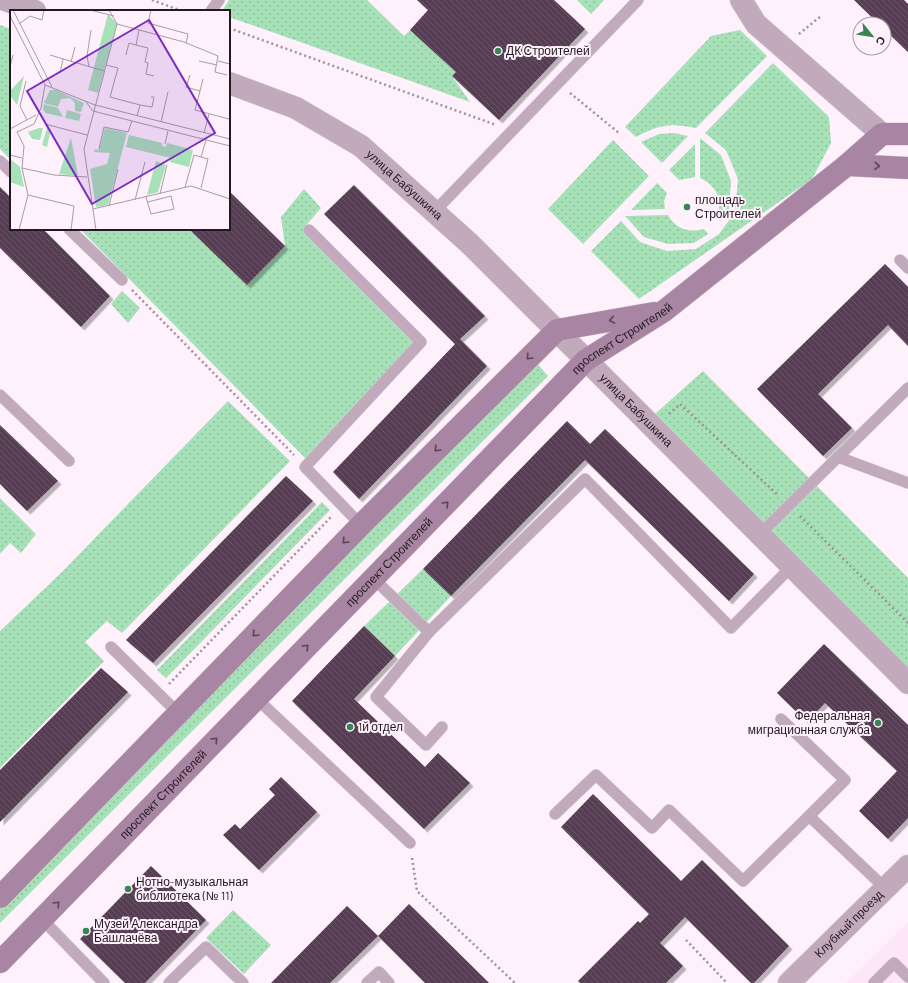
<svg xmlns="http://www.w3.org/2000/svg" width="908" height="983" font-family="Barlow,sans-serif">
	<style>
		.built { fill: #fde6f8 }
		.grass { fill: url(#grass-dots) }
		.building { fill: url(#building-back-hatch); filter: url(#shadow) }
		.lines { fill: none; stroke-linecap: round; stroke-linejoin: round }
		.service-casing { stroke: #dbced8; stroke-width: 12 }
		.minor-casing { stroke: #dbced8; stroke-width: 23 }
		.tertiary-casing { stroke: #dbced8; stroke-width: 23 }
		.secondary-casing { stroke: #dbced8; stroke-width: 23 }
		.path { stroke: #9d919a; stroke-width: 2.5; stroke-dasharray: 2 3; stroke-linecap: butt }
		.service { stroke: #c2aabd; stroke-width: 11 }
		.minor { stroke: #c2aabd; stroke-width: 22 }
		.tertiary { stroke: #c2aabd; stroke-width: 22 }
		.secondary { stroke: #a885a2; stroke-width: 22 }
		.oneway { stroke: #594455 }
		.poi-dot { fill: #378554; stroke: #fef1fb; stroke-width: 1.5 }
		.labels { text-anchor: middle; stroke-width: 4; stroke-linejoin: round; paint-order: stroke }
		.poi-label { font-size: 12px; fill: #241922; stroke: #fef1fb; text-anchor: start }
		.street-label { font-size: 12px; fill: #241922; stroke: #fef1fb }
		.inset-road { fill: none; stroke: #a79ba4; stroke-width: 1 }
		.view { fill: #7b2cbf; fill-opacity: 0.15; stroke: #7b2cbf; stroke-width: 2 }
		.inset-edge { fill: none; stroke: #241922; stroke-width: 2 }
	</style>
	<defs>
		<pattern id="grass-dots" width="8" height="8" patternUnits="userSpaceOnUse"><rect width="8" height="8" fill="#a6e1b7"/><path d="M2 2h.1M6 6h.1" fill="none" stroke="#8fc09d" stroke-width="1.8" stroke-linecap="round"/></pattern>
		<pattern id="building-back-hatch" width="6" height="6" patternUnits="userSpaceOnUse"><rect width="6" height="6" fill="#573e53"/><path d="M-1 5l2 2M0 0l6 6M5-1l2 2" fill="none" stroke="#6b5768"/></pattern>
		<filter id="shadow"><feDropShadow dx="3.5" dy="3.5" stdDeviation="0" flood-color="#0004"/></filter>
	</defs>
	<rect width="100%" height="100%" fill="#fef1fb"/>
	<polygon class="built" points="908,922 908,983 846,983"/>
	<g class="grass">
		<polygon points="229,0 367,0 404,36 410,30 456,72 452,76 470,102 229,17 229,11 222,11"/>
		<polygon points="577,0 604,0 591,14"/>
		<polygon points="0,25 11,29 11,160 0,149"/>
		<path d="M740 30 767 56 696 128C668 123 661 124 636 137L625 127 711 36Z"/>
		<polygon points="773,63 829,117 831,143 812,179 639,299 591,251 621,221 640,242 667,251 696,249 719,234 735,212 738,179 726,150 705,133"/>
		<polygon points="674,133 688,136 662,163 641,142 659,134"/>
		<path d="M700 138 721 155 731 181 729 209 720 221 716 217C724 201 716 185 700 178Z"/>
		<polygon points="613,140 649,176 583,244 548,209"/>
		<polygon points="695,144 695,177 679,180 669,170"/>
		<polygon points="657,183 667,193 664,201 665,209 631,210"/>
		<polygon points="304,189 321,208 303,229 414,343 307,460 80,229 189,229 247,285 285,246 281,217"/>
		<path d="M668 215C676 229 688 233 704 229L708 234 694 243 668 244 644 237 625 216Z"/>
		<polygon points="122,291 140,308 128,323 111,304"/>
		<polygon points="535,361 548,376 0,923 0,902"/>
		<polygon points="703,371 908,578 908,683 647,421"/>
		<polygon points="228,401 290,461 122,633 107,621 85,642 104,661 0,768 0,631 61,573"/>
		<polygon points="0,498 36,534 21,553 10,543 0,554"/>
		<polygon points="322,502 330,510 166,678 157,670"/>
		<polygon points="423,569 451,596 395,656 364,626"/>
		<polygon points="233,910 271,945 244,974 206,938"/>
	</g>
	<g class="building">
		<polygon points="417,0 554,0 585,29 499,120 452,76 456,72 410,30 428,10"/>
		<polygon points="854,0 904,0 908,4 908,52 884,29 884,24 879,24"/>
		<polygon points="354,185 485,316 460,339 487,366 359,499 333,472 455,344 324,214"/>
		<polygon points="0,187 11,198 11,229 43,229 110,296 81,327 0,248"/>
		<polygon points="229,191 285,246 247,285 189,229 229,229"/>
		<polygon points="885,264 908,287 908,346 888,325 818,394 852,428 823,456 757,389"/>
		<polygon points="567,421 590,444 605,429 754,574 729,601 585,460 451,596 423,569"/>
		<polygon points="0,425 58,481 27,511 0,484"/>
		<polygon points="286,476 313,501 153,663 126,640"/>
		<polygon points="364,626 395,656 354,699 425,767 438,753 470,783 424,829 292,701"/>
		<polygon points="824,644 908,725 908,818 888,839 859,811 897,771 825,703 807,722 777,693"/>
		<polygon points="101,668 128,692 0,822 0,770"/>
		<polygon points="281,777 317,812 259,870 223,835 235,824 240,829 275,795 269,789"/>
		<polygon points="593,794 681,881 702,860 789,946 754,983 751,983 685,917 660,943 683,966 666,983 580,983 578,981 638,921 640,923 649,914 561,827"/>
		<polygon points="151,866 206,920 145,983 125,983 80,939"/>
		<polygon points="409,904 489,983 425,983 378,936"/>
		<polygon points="347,906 378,936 330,983 271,983"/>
	</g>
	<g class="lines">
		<defs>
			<g id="service">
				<polyline points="211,11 219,0"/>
				<polyline points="0,161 11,172"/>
				<polyline points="434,212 638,0"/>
				<polyline points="69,229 122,280"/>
				<polyline points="309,230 421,342 305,467 361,525"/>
				<polyline points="900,260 908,268"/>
				<polyline points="0,395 69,461"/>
				<polyline points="838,457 908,483"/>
				<polyline points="760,534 908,388"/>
				<polyline points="373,578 429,632 585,479 731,628 792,566"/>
				<polyline points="429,632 376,697 426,745 442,727"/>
				<polyline points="111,647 178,713"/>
				<polyline points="256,698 410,843"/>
				<polyline points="781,719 845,780 809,816 885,888"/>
				<polyline points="555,814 596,775 652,828 669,810 743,881 809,816"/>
				<polyline points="42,919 104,983"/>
				<polyline points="169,983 206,947 243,983"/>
				<polyline points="367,983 379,972 389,983"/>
				<polyline points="874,983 894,963 908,977"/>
			</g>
			<g id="minor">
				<polyline points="741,0 756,24 882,134"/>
				<path id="s1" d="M586 360 908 683"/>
				<path id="s2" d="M789 983 908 866"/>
			</g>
			<g id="tertiary">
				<polyline points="5,0 35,11"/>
				<path id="s3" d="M229 83 296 108 361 146 470 244 586 360"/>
			</g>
			<g id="secondary">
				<polyline points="847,165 908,168"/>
				<polyline points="0,897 361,525 557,330 654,313"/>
				<path id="s4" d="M0 962 586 360 664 311 847 165 882 134H908"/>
			</g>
		</defs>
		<use href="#service" class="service-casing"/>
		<use href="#minor" class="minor-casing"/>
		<use href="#tertiary" class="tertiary-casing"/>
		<use href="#secondary" class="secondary-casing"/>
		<g class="path">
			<polyline points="152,0 182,11"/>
			<polyline points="229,28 496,125"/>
			<polyline points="799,34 821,16"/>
			<polyline points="570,93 619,133"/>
			<polyline points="132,290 294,455"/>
			<polyline points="669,414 680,404 778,495"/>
			<polyline points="800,516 908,623"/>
			<polyline points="169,684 331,517"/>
			<polyline points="412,858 417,891 515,983"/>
			<polyline points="686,940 727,983"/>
		</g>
		<use href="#service" class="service"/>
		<use href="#minor" class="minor"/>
		<use href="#tertiary" class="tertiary"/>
		<use href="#secondary" class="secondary"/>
	</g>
	<defs><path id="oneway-chevron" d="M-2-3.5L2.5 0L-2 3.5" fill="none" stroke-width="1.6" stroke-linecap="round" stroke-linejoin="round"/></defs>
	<g class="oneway">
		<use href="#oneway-chevron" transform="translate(877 166) rotate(3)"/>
		<use href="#oneway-chevron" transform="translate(612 320) rotate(170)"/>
		<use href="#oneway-chevron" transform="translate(529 357) rotate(135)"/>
		<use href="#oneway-chevron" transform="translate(437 449) rotate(135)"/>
		<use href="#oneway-chevron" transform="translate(446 504) rotate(-46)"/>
		<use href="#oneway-chevron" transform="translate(345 541) rotate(134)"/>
		<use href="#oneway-chevron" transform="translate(255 634) rotate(134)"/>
		<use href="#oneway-chevron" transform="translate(306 647) rotate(-46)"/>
		<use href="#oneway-chevron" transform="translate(215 740) rotate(-46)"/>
		<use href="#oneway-chevron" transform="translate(57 904) rotate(-46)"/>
	</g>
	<g class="poi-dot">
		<circle cx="498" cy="51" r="4"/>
		<circle cx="687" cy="207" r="4"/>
		<circle cx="878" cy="723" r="4"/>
		<circle cx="350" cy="727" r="4"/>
		<circle cx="128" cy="889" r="4"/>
		<circle cx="86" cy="931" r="4"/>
	</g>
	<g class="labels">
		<g class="poi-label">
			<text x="506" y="55">ДК Строителей</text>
			<text x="695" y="204">площадь<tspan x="695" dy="14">Строителей</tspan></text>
			<text x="870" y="720" text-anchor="end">Федеральная<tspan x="870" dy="14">миграционная служба</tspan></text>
			<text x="358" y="731">1й отдел</text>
			<text x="136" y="886">Нотно-музыкальная<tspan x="136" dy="14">библиотека (№ 11)</tspan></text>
			<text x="94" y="928">Музей Александра<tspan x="94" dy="14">Башлачёва</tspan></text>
		</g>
		<g class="street-label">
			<text dy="4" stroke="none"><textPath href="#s3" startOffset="205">улица Бабушкина</textPath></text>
			<text dy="4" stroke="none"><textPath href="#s4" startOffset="882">проспект Строителей</textPath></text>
			<text dy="4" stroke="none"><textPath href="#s1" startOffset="71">улица Бабушкина</textPath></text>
			<text dy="4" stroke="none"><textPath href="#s4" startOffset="558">проспект Строителей</textPath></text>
			<text dy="4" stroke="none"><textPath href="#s4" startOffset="234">проспект Строителей</textPath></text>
			<text dy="4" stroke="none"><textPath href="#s2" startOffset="84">Клубный проезд</textPath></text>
		</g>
	</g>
	<g transform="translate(10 10)">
		<rect width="220" height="220" fill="#fef1fb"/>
		<path d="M98 4 107 14 88 83 78 80ZM14 66 7 95 0 85V81ZM40 80H46L74 93 71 102 65 101V93L60 88 51 89 48 97 34 93ZM34 94 48 98 53 107 36 103 33 100ZM57 100 71 104 69 111 55 108ZM29 118H33L30 130 22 129 18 122ZM37 118 41 119 37 137 32 135ZM95 118 117 123 98 195 86 197 80 159 97 154 100 143 84 142 85 139 89 140ZM119 125 152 133V136L156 137 157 133 183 140 179 157 160 152 161 148 116 137ZM61 128 68 166 49 164ZM0 149 10 157 14 177 0 172ZM146 151 156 155 148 182 137 185Z" fill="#a6e1b7"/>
		<path class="inset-road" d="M3 0 42 77M80 0 104 6M99 0 107 14M141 0 138 13 178 24 176 33M0 6 35 75 85 95 220 129M9 14 20 6 32 10 34 0M107 14 174 32 208 46 205 62 217 65M126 35 138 38 135 52 138 53 136 64 144 66M40 45 94 61M116 45 119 33 126 35 129 20M189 51 207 55M208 51 220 54M61 52 65 37M96 55 108 58 100 87 130 95 127 106M0 57 3 45M79 57 77 46 81 20M50 63 53 49M180 65 176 77 190 81 185 100 219 109M16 71 10 96 17 110M190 81 193 69M76 92 83 101 220 136M130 95 142 97 144 87H141M151 112 158 82M35 114 77 125M0 119 26 105M194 123 199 104M155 134 158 121M89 139 94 117 118 122 122 111M0 145 12 148M12 158 44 165 77 167M175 177 184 145 191 147 196 130M191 178 198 149 191 147M150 184 157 155M18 185 64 196 61 220M136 187 141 204 164 199 161 186 138 192M125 190 135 152M99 196 108 159M83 199 181 176 220 189M9 220 18 185 12 158 14 136 7 122 24 114 31 98 35 75M86 220 74 139 107 14"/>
		<path class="view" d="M139 10 205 123 82 194 17 81Z"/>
		<rect width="220" height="220" class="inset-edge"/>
	</g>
	<g transform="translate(872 36) rotate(120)"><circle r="19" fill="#fef1fb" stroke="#a79ba4"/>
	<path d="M0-3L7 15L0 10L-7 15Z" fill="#378554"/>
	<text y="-6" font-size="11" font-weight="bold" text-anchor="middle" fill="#241922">С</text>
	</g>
</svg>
